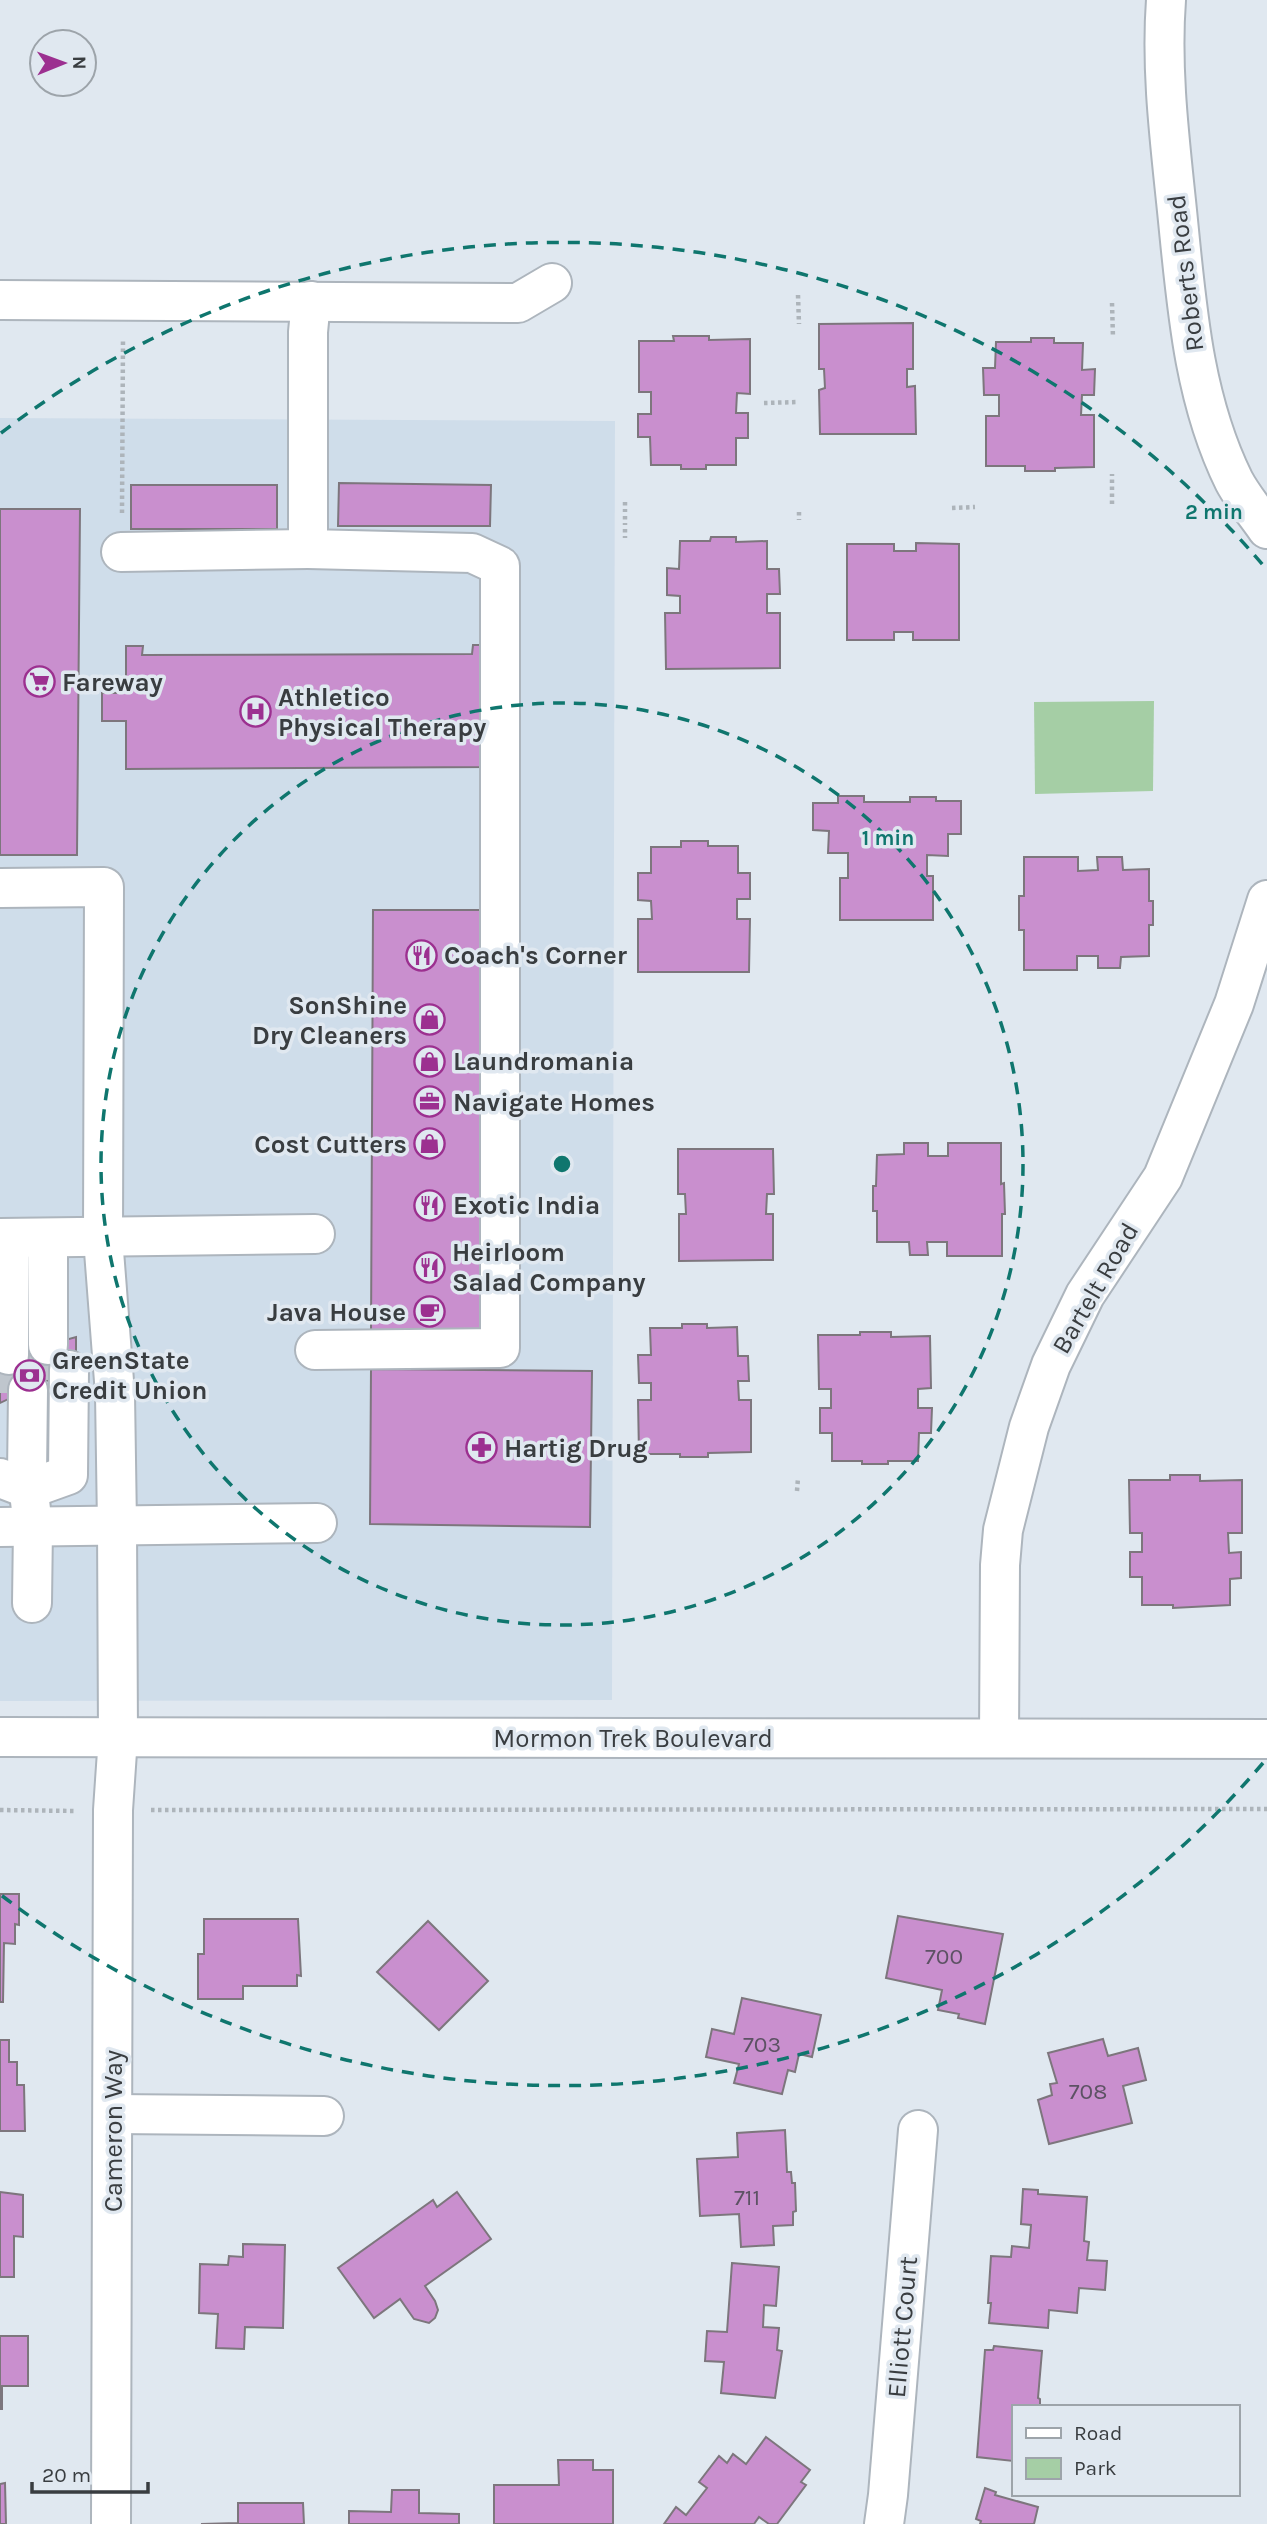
<svg xmlns="http://www.w3.org/2000/svg" width="1267" height="2524" font-family="Karla,sans-serif">
	<style>
		.built { fill: #cfddea }
		.green { fill: #a5cea5 }
		.building { fill: #c98fce; stroke: #7d767d; stroke-width: 2 }
		.lines { fill: none; stroke-linecap: round; stroke-linejoin: round }
		.minor-tunnel { stroke: #bfc6cd; stroke-width: 38; stroke-dasharray: 38 19; stroke-linecap: butt }
		.minor-casing { stroke: #adb5bd; stroke-width: 42 }
		.major-casing { stroke: #adb5bd; stroke-width: 42 }
		.path { stroke: #adb4ba; stroke-width: 4.5; stroke-dasharray: 3.5 3.5; stroke-linecap: butt }
		.minor { stroke: #fff; stroke-width: 38 }
		.major { stroke: #fff; stroke-width: 38 }
		.ring { fill: none; stroke: #0f766e; stroke-width: 3.5; stroke-dasharray: 12 9 }
		.labels { text-anchor: middle; stroke-width: 7; stroke-linejoin: round; paint-order: stroke }
		.number-label { font-size: 23px; fill: #5d5264 }
		.street-label { font-size: 26px; fill: #393d40; stroke: #e0e8f0 }
		.poi-label { font-size: 26px; font-weight: bold; fill: #393d40; stroke: #e0e8f0; text-anchor: start }
		.centre { fill: #0f766e; stroke: #e0e8f0; stroke-width: 3.5 }
		.ring-label { font-size: 21px; text-anchor: middle; font-weight: bold; fill: #0f766e; stroke: #e0e8f0; stroke-width: 7; stroke-linejoin: round; paint-order: stroke }
	</style>
	<rect width="100%" height="100%" fill="#e0e8f0"/>
	<polygon class="built" points="0,418 615,421 612,1700 0,1701"/>
	<polygon class="green" points="1154,701 1153,791 1035,794 1034,702"/>
	<g class="building">
		<polygon points="913,323 913,369 907,369 907,387 915,386 916,434 820,434 819,390 825,388 824,369 819,369 819,324"/>
		<polygon points="673,336 709,336 709,340 750,339 750,394 737,393 736,413 748,413 748,438 736,438 736,465 706,465 706,469 681,469 681,465 651,465 650,437 638,437 638,414 651,414 651,392 639,392 639,341 674,341"/>
		<polygon points="1031,338 1054,338 1054,343 1083,343 1082,370 1095,369 1094,395 1082,395 1081,415 1094,415 1094,467 1055,468 1055,471 1025,471 1025,466 986,466 986,416 999,416 999,395 984,395 983,368 995,368 996,342 1031,342"/>
		<polygon points="339,483 491,485 490,526 338,526"/>
		<rect x="131" y="485" width="146" height="44"/>
		<polygon points="0,509 80,509 77,855 0,855"/>
		<polygon points="711,537 736,537 736,542 767,541 767,569 779,569 780,594 767,594 767,613 780,613 780,668 666,669 665,613 680,613 680,596 667,595 667,568 679,569 680,541 710,541"/>
		<polygon points="916,543 959,544 959,640 913,640 913,632 894,632 894,640 847,640 847,544 894,544 894,551 916,551"/>
		<polygon points="473,645 491,645 491,767 126,769 126,721 102,721 102,693 126,693 126,646 143,646 142,655 472,654"/>
		<polygon points="838,796 864,796 864,802 910,802 910,797 936,797 936,801 961,801 961,834 948,834 948,856 927,855 927,876 933,876 933,920 840,920 840,878 848,878 848,853 828,853 829,831 813,830 813,803 838,803"/>
		<polygon points="681,841 708,841 708,846 738,846 738,873 750,873 750,899 737,899 737,919 750,919 749,972 638,972 638,919 652,919 651,901 638,900 638,873 651,873 651,847 681,847"/>
		<polygon points="1024,857 1078,857 1078,871 1098,870 1097,857 1122,857 1123,870 1149,869 1149,901 1153,901 1153,925 1149,925 1149,956 1121,957 1120,968 1098,968 1098,956 1077,956 1077,970 1024,970 1024,930 1019,930 1019,896 1024,896"/>
		<polygon points="373,910 488,910 486,1335 371,1335"/>
		<polygon points="904,1143 928,1143 928,1156 948,1156 948,1143 1001,1143 1001,1184 1004,1183 1005,1214 1002,1214 1002,1256 947,1256 947,1242 927,1242 928,1255 910,1255 909,1242 877,1242 877,1211 873,1211 873,1186 876,1186 877,1155 904,1154"/>
		<polygon points="678,1149 773,1149 774,1194 767,1194 766,1214 773,1214 773,1260 679,1261 679,1214 686,1214 685,1194 678,1194"/>
		<polygon points="682,1324 707,1324 707,1328 737,1327 738,1356 748,1356 749,1381 738,1381 739,1400 751,1400 751,1452 708,1453 708,1457 680,1457 680,1454 639,1454 638,1400 651,1400 651,1383 639,1383 638,1355 651,1355 650,1328 682,1328"/>
		<polygon points="860,1332 891,1332 891,1337 930,1336 931,1388 918,1389 918,1408 932,1408 931,1433 919,1433 918,1461 888,1461 888,1464 862,1464 862,1461 832,1461 832,1433 820,1433 820,1408 831,1408 831,1389 819,1389 818,1335 860,1335"/>
		<polygon points="76,1337 76,1367 0,1403 0,1358"/>
		<polygon points="371,1369 592,1371 590,1527 370,1524"/>
		<polygon points="1170,1475 1200,1475 1200,1481 1242,1480 1242,1533 1228,1533 1229,1553 1241,1552 1241,1578 1230,1579 1230,1605 1173,1608 1173,1605 1142,1605 1142,1577 1130,1577 1130,1552 1142,1552 1142,1533 1130,1533 1129,1480 1170,1480"/>
		<polygon points="0,1894 19,1894 19,1925 15,1924 15,1944 4,1943 3,2002 0,2002"/>
		<polygon points="898,1916 1003,1934 985,2024 958,2018 959,2014 938,2010 942,1990 886,1978"/>
		<polygon points="204,1919 298,1919 301,1976 297,1975 297,1986 243,1986 243,1999 198,1999 198,1954 204,1954"/>
		<polygon points="428,1921 488,1981 439,2030 377,1972"/>
		<polygon points="742,1998 821,2015 812,2057 799,2054 795,2072 788,2070 782,2094 734,2083 739,2064 706,2057 712,2029 734,2034"/>
		<polygon points="1103,2039 1108,2056 1138,2048 1146,2080 1123,2086 1132,2123 1049,2144 1038,2100 1052,2095 1050,2084 1057,2083 1048,2053"/>
		<polygon points="0,2040 9,2040 9,2062 17,2062 17,2085 24,2085 25,2131 0,2131"/>
		<polygon points="785,2130 787,2172 791,2172 792,2183 795,2183 796,2211 793,2212 793,2225 773,2226 774,2245 741,2247 739,2214 700,2216 697,2159 738,2157 737,2133"/>
		<polygon points="1023,2189 1038,2190 1038,2194 1087,2197 1084,2241 1089,2242 1087,2260 1107,2261 1105,2290 1079,2288 1077,2313 1049,2310 1048,2328 989,2323 991,2303 988,2303 991,2256 1011,2257 1012,2246 1029,2248 1031,2225 1021,2224"/>
		<polygon points="0,2192 23,2195 23,2237 14,2236 14,2277 0,2277"/>
		<polygon points="457,2192 491,2239 425,2286 435,2301 438,2310 435,2318 429,2323 414,2319 400,2299 374,2318 338,2268 433,2200 437,2207"/>
		<polygon points="243,2244 285,2245 283,2328 245,2327 244,2349 216,2348 218,2314 199,2313 200,2264 228,2265 229,2256 243,2257"/>
		<polygon points="732,2263 779,2267 776,2306 764,2305 763,2327 779,2328 777,2350 782,2351 775,2398 721,2393 724,2362 705,2361 707,2331 727,2332"/>
		<polygon points="0,2336 28,2336 28,2386 2,2386 2,2409 0,2409"/>
		<polygon points="994,2346 1042,2351 1038,2398 1040,2399 1040,2407 1013,2407 1013,2461 977,2457 985,2350 993,2350"/>
		<polygon points="766,2437 810,2470 801,2482 806,2485 777,2524 769,2524 759,2517 754,2524 664,2524 676,2507 686,2515 707,2488 699,2482 719,2456 727,2463 733,2454 746,2464"/>
		<polygon points="558,2460 593,2460 593,2470 613,2470 613,2524 494,2524 494,2485 559,2485"/>
		<polygon points="5,2483 6,2524 0,2524 0,2484"/>
		<polygon points="985,2488 996,2492 995,2495 1038,2507 1034,2524 980,2524 981,2521 976,2519"/>
		<polygon points="392,2490 419,2490 419,2513 459,2514 459,2524 349,2524 349,2511 391,2512"/>
		<polygon points="238,2503 303,2503 304,2524 201,2524 238,2523"/>
	</g>
	<g class="lines">
		<g class="minor-tunnel">
			<polyline points="9,1355 9,1399"/>
			<polyline points="48,1380 48,1345"/>
		</g>
		<defs>
			<g id="minor">
				<path d="M1166 0C1161 67 1169 134 1176 201 1186 296 1191 394 1234 481 1243 498 1256 513 1267 529"/>
				<polyline points="0,300 518,303 552,283"/>
				<polyline points="311,301 308,332 308,549 472,553 500,566 500,1348 315,1350"/>
				<polyline points="121,552 308,549"/>
				<polyline points="0,888 104,887 103,1238 115,1394 117,1525 118,1737 113,1810 111,2524"/>
				<polyline points="0,1238 315,1234"/>
				<polyline points="48,1345 48,1238"/>
				<polyline points="9,1355 10,1238"/>
				<polyline points="28,1390 27,1475 33,1527 32,1603"/>
				<polyline points="0,1478 29,1489 68,1475 69,1370"/>
				<polyline points="0,1527 317,1523"/>
				<polyline points="999,1738 1000,1565 1003,1530 1029,1427 1051,1365 1085,1295 1163,1177 1234,1004 1267,900"/>
				<polyline points="113,2114 324,2116"/>
				<polyline points="884,2524 888,2495 918,2130"/>
			</g>
			<polyline id="major" points="0,1737 1267,1739"/>
		</defs>
		<use href="#minor" class="minor-casing"/>
		<use href="#major" class="major-casing"/>
		<g class="path">
			<polyline points="798,295 799,324"/>
			<polyline points="1112,303 1113,338"/>
			<polyline points="764,403 798,402"/>
			<polyline points="625,502 625,512"/>
			<polyline points="1112,504 1112,474"/>
			<polyline points="952,508 975,507"/>
			<polyline points="799,512 799,520"/>
			<polyline points="122,513 123,339"/>
			<polyline points="625,516 625,525"/>
			<polyline points="625,529 625,538"/>
			<polyline points="797,1491 798,1478"/>
			<polyline points="0,1810 76,1811"/>
			<polyline points="151,1810 1267,1809"/>
		</g>
		<use href="#minor" class="minor"/>
		<use href="#major" class="major"/>
	</g>
	<g class="ring">
		<circle cx="562" cy="1164" r="461"/>
		<path d="M1263 1763A922 922 0 0 1 1 1895M1 433A922 922 0 0 1 1263 565"/>
	</g>
	<defs>
		<symbol id="supermarket-ring" viewBox="-11 -11 22 22"><circle r="9.5" fill="#e0e8f0" stroke="#9c3090" stroke-width="1.5"/><path d="M-6-5.5h2.5l.6 2H6L4.5 2H-2.5L-4.4-4H-6ZM-1.5 3.2a1.3 1.3 0 1 0 .1 0ZM3 3.2a1.3 1.3 0 1 0 .1 0Z" fill="#9c3090"/></symbol>
		<symbol id="hospital-ring" viewBox="-11 -11 22 22"><circle r="9.5" fill="#e0e8f0" stroke="#9c3090" stroke-width="1.5"/><path d="M-5-5h3v3.5h4V-5h3V5h-3V1.5h-4V5h-3Z" fill="#9c3090"/></symbol>
		<symbol id="restaurant-ring" viewBox="-11 -11 22 22"><circle r="9.5" fill="#e0e8f0" stroke="#9c3090" stroke-width="1.5"/><path d="M-5-6h1v4h1v-4h1v4h1v-4h1v5L-1.5 .5V6h-2V.5L-5-1ZM5-6V6H3V1.5H1.5Q1.5-4 5-6Z" fill="#9c3090"/></symbol>
		<symbol id="shop-ring" viewBox="-11 -11 22 22"><circle r="9.5" fill="#e0e8f0" stroke="#9c3090" stroke-width="1.5"/><path d="M-5-2.5h2.3a2.7 3.5 0 0 1 5.4 0H5L5.5 6h-11ZM-1.5-2.5h3a1.5 2.3 0 0 0-3 0Z" fill="#9c3090"/></symbol>
		<symbol id="office-ring" viewBox="-11 -11 22 22"><circle r="9.5" fill="#e0e8f0" stroke="#9c3090" stroke-width="1.5"/><path d="M-6-3h4V-5.5h4V-3h4V5H-6ZM-1-4.5V-3h2v-1.5ZM-6 0V1H6V0Z" fill="#9c3090"/></symbol>
		<symbol id="cafe-ring" viewBox="-11 -11 22 22"><circle r="9.5" fill="#e0e8f0" stroke="#9c3090" stroke-width="1.5"/><path d="M-5.5-4.5H6V0H3Q3 3.5 0 3.5H-2.5Q-5.5 3.5-5.5 0ZM3-3.2v2h1.7v-2ZM-6 4.5H4V6H-6Z" fill="#9c3090"/></symbol>
		<symbol id="bank-ring" viewBox="-11 -11 22 22"><circle r="9.5" fill="#e0e8f0" stroke="#9c3090" stroke-width="1.5"/><path d="M-6-4H6V4H-6ZM0-2.3a2.3 2.3 0 1 0 0 4.6a2.3 2.3 0 1 0 0-4.6Z" fill="#9c3090"/></symbol>
		<symbol id="pharmacy-ring" viewBox="-11 -11 22 22"><circle r="9.5" fill="#e0e8f0" stroke="#9c3090" stroke-width="1.5"/><path d="M-2-6h4v4h4v4h-4v4h-4v-4h-4v-4h4Z" fill="#9c3090"/></symbol>
	</defs>
	<g fill-rule="evenodd">
		<use href="#supermarket-ring" x="22" y="664" width="35" height="35"/>
		<use href="#hospital-ring" x="238" y="694" width="35" height="35"/>
		<use href="#restaurant-ring" x="404" y="938" width="35" height="35"/>
		<use href="#shop-ring" x="412" y="1002" width="35" height="35"/>
		<use href="#shop-ring" x="412" y="1044" width="35" height="35"/>
		<use href="#office-ring" x="412" y="1084" width="35" height="35"/>
		<use href="#shop-ring" x="412" y="1126" width="35" height="35"/>
		<use href="#restaurant-ring" x="412" y="1188" width="35" height="35"/>
		<use href="#restaurant-ring" x="412" y="1250" width="35" height="35"/>
		<use href="#cafe-ring" x="412" y="1294" width="35" height="35"/>
		<use href="#bank-ring" x="12" y="1358" width="35" height="35"/>
		<use href="#pharmacy-ring" x="464" y="1430" width="35" height="35"/>
	</g>
	<g class="labels">
		<g class="number-label">
			<text x="944" y="1964">700</text>
			<text x="762" y="2052">703</text>
			<text x="1088" y="2099">708</text>
			<text x="747" y="2205">711</text>
		</g>
		<g class="street-label">
			<text transform="translate(1185 273) rotate(-97)" y="9">Roberts Road</text>
			<text transform="translate(1095 1288) rotate(-60)" y="9">Bartelt Road</text>
			<text x="633" y="1747">Mormon Trek Boulevard</text>
			<text transform="translate(113 2131) rotate(-90)" y="9">Cameron Way</text>
			<text transform="translate(902 2327) rotate(-85)" y="9">Elliott Court</text>
		</g>
		<g class="poi-label">
			<text x="62" y="691">Fareway</text>
			<text x="278" y="706">Athletico<tspan x="278" dy="30">Physical Therapy</tspan></text>
			<text x="444" y="964">Coach's Corner</text>
			<text x="407" y="1014" text-anchor="end">SonShine<tspan x="407" dy="30">Dry Cleaners</tspan></text>
			<text x="453" y="1070">Laundromania</text>
			<text x="453" y="1111">Navigate Homes</text>
			<text x="407" y="1153" text-anchor="end">Cost Cutters</text>
			<text x="453" y="1214">Exotic India</text>
			<text x="452" y="1261">Heirloom<tspan x="452" dy="30">Salad Company</tspan></text>
			<text x="406" y="1321" text-anchor="end">Java House</text>
			<text x="52" y="1369">GreenState<tspan x="52" dy="30">Credit Union</tspan></text>
			<text x="504" y="1457">Hartig Drug</text>
		</g>
	</g>
	<circle cx="562" cy="1164" r="10" class="centre"/>
	<g class="ring-label">
		<text x="1214" y="519">2 min</text>
		<text x="888" y="845">1 min</text>
	</g>
	<rect x="1012" y="2405" width="228" height="91" fill="#e0e8f0" stroke="#9da4aa" stroke-width="2"/>
	<rect x="1026" y="2428" width="35" height="10" fill="#ffffff" stroke="#9da4aa" stroke-width="2"/>
	<text x="1074" y="2440" font-size="21" fill="#393d40">Road</text>
	<rect x="1026" y="2458" width="35" height="21" fill="#a5cea5" stroke="#9da4aa" stroke-width="2"/>
	<text x="1074" y="2475" font-size="21" fill="#393d40">Park</text>
	<g transform="translate(63 63) rotate(89)"><circle r="33" fill="#e0e8f0" stroke="#9da4aa" stroke-width="2"/>
	<path d="M0-5L12 26L0 18L-12 26Z" fill="#9c3090"/>
	<text y="-10" font-size="19" font-weight="bold" text-anchor="middle" fill="#393d40">N</text>
	</g>
	<path d="M32 2482v10h116v-10" fill="none" stroke="#393d40" stroke-width="3.5"/>
	<text x="42" y="2482" font-size="21" fill="#393d40" stroke="#e0e8f0" stroke-width="5" paint-order="stroke">20 m</text>
</svg>
